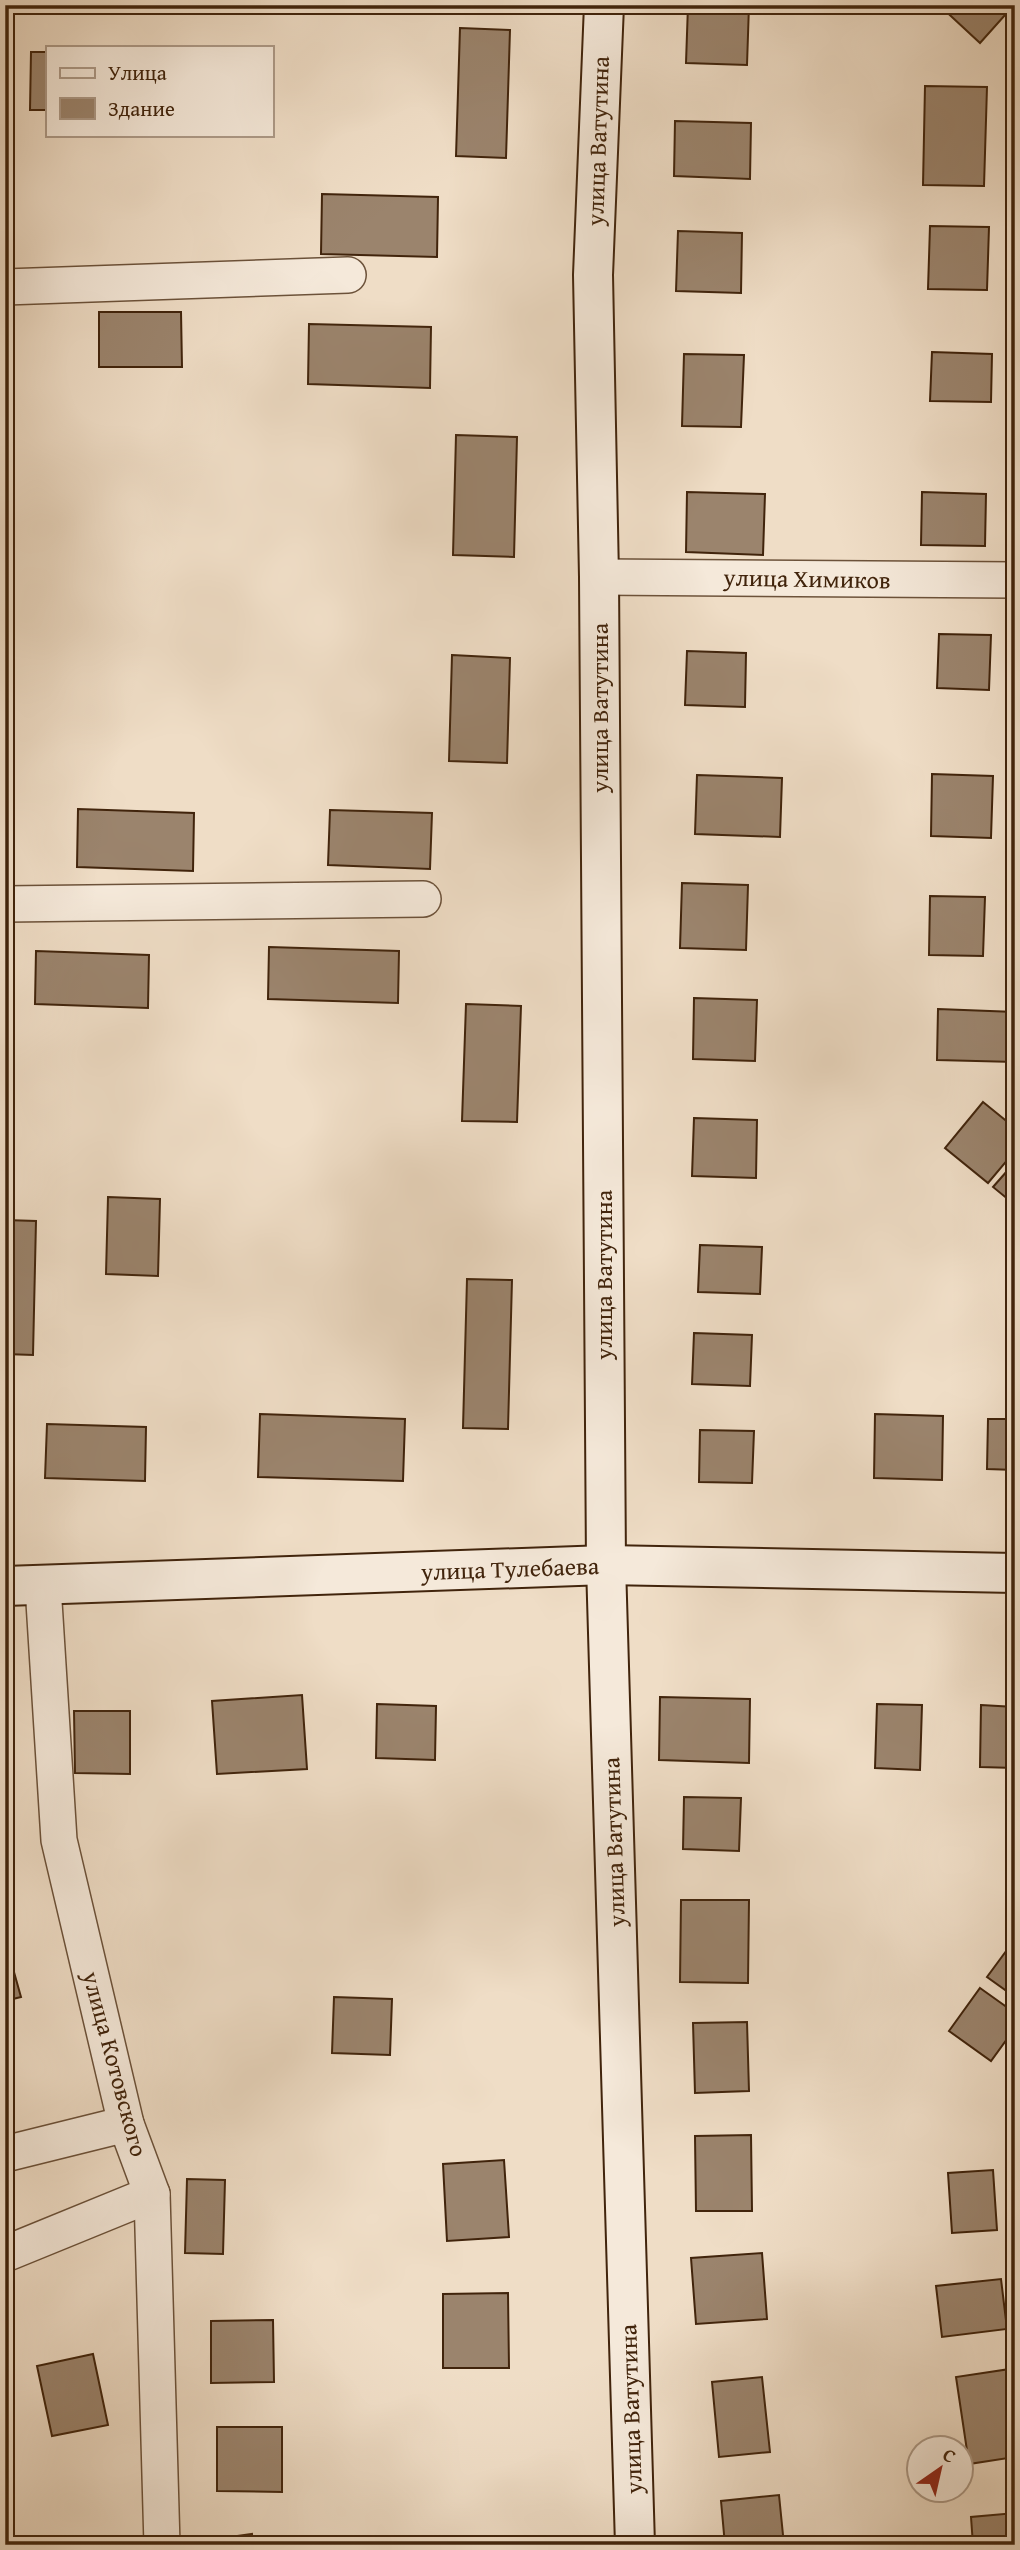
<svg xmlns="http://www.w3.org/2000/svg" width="1020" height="2550" font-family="'Gentium Book Plus',serif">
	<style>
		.building { fill: #9b846d; stroke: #41240c; stroke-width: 2 }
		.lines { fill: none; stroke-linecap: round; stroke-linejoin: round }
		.street-casing { stroke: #6c523a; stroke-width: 38 }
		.secondary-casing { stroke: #41240c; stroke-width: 42 }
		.street { stroke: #f5e9da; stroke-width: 35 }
		.secondary { stroke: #f5e9da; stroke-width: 38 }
		.labels { text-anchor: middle; stroke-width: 7; stroke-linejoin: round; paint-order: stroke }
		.street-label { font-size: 24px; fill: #41240c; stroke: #f5e9da }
	</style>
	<rect width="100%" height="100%" fill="#efddc6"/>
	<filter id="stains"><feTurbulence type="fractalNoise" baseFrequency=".00286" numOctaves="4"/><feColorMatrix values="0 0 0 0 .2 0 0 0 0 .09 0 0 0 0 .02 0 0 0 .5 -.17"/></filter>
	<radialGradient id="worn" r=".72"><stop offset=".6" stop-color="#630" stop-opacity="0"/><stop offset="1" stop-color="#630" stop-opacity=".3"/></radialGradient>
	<g class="building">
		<polygon points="688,5 749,5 747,65 686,63"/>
		<polygon points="939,5 1014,5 980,43"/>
		<polygon points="460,28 510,30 506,158 456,156"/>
		<polygon points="31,52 47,52 47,110 30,110"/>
		<polygon points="925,86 987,87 984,186 923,185"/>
		<polygon points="675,121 751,123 750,179 674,176"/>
		<polygon points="322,194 438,197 437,257 321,254"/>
		<polygon points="930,226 989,227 987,290 928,289"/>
		<polygon points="678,231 742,233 741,293 676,291"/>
		<polygon points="99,312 181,312 182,367 99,367"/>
		<polygon points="309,324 431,327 430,388 308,384"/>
		<polygon points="932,352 992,354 991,402 930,401"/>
		<polygon points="684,354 744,355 741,427 682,426"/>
		<polygon points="456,435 517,437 514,557 453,555"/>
		<polygon points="687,492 765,494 763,555 686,552"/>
		<polygon points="922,492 986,494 985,546 921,545"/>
		<polygon points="939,634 991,635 989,690 937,688"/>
		<polygon points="687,651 746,653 745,707 685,705"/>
		<polygon points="452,655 510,658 507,763 449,761"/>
		<polygon points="932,774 993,776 991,838 931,836"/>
		<polygon points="697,775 782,778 780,837 695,834"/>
		<polygon points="78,809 194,813 193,871 77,867"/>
		<polygon points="330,810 432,813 430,869 328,865"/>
		<polygon points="682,883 748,885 746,950 680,948"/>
		<polygon points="930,896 985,897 983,956 929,955"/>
		<polygon points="269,947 399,951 398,1003 268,999"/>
		<polygon points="36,951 149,955 148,1008 35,1004"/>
		<polygon points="694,998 757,1000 755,1061 693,1059"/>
		<polygon points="466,1004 521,1006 517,1122 462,1121"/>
		<polygon points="938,1009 1015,1012 1015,1062 937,1060"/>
		<polygon points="983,1102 1015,1128 1015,1151 988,1183 945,1148"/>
		<polygon points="694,1118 757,1120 756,1178 692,1176"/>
		<polygon points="1015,1162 1015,1205 993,1187"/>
		<polygon points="108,1197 160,1199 158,1276 106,1274"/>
		<polygon points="5,1220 36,1221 33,1355 5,1354"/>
		<polygon points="700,1245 762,1247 760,1294 698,1292"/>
		<polygon points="467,1279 512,1280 508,1429 463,1428"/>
		<polygon points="694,1333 752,1335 750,1386 692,1384"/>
		<polygon points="260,1414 405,1419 403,1481 258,1477"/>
		<polygon points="875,1414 943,1416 942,1480 874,1478"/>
		<polygon points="988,1419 1015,1419 1015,1470 987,1469"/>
		<polygon points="47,1424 146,1427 145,1481 45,1478"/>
		<polygon points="700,1430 754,1431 752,1483 699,1482"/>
		<polygon points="302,1695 307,1769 217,1774 212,1701"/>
		<polygon points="660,1697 750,1699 749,1763 659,1760"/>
		<polygon points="377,1704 436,1706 435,1760 376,1758"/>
		<polygon points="877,1704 922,1705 920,1770 875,1768"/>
		<polygon points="981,1705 1015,1707 1015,1768 980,1767"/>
		<polygon points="74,1711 130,1711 130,1774 75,1773"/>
		<polygon points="684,1797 741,1798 739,1851 683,1849"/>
		<polygon points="681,1900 749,1900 748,1983 680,1982"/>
		<polygon points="1015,1939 1015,1997 987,1977"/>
		<polygon points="5,1940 21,1997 5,2001"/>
		<polygon points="980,1988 1015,2013 1015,2028 991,2061 949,2031"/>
		<polygon points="334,1997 392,1999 390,2055 332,2053"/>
		<polygon points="747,2022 749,2091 695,2093 693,2023"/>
		<polygon points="751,2135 752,2211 696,2211 695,2136"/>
		<polygon points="504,2160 509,2237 447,2241 443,2164"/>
		<polygon points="993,2170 997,2230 952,2233 948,2173"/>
		<polygon points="187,2179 225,2180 223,2254 185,2253"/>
		<polygon points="762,2253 767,2319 696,2324 691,2258"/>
		<polygon points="1001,2279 1007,2329 942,2337 936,2286"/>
		<polygon points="508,2293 509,2368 443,2368 443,2294"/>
		<polygon points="273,2320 274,2382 211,2383 211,2321"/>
		<polygon points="93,2354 108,2425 52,2436 37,2366"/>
		<polygon points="1010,2369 1015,2398 1015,2457 969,2464 956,2377"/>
		<polygon points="762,2377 770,2452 719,2457 712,2382"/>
		<polygon points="217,2427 282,2427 282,2492 217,2491"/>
		<polygon points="779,2495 784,2545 725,2545 721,2501"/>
		<polygon points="1015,2513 1015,2545 973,2545 971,2517"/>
		<polygon points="252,2534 253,2545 201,2545 201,2541"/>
	</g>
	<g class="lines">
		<defs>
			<g id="street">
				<polyline points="5,287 348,275"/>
				<polyline points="599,577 1015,580"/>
				<polyline points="5,904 423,899"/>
				<polyline points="43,1586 59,1840 126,2124 152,2194 162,2545"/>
				<polyline points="5,2154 126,2124"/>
				<polyline points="5,2254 152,2194"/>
			</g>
			<g id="secondary">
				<polyline points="604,5 593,275 599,577 606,1565 635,2545"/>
				<polyline points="5,1586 606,1565 1015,1573"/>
			</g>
		</defs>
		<use href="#street" class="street-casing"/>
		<use href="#secondary" class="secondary-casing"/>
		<use href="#street" class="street"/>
		<use href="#secondary" class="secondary"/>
	</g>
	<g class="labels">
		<g class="street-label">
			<text transform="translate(598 141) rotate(-88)" y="8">улица Ватутина</text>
			<text transform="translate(807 579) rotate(1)" y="8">улица Химиков</text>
			<text transform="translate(600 708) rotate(-90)" y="8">улица Ватутина</text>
			<text transform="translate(604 1275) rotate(-90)" y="8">улица Ватутина</text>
			<text transform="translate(510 1569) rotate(-2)" y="8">улица Тулебаева</text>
			<text transform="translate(614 1842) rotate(-92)" y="8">улица Ватутина</text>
			<text transform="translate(115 2064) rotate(75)" y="8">улица Котовского</text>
			<text transform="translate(631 2409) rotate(-92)" y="8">улица Ватутина</text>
		</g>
	</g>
	<rect width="1020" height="2550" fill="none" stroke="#efddc6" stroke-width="28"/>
	<rect x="7" y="7" width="1006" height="2536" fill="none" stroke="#41240c" stroke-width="3.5"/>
	<rect x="14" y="14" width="992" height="2522" fill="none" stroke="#41240c" stroke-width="2"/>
	<rect x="46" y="46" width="228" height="91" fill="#f5e9da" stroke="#ad9a88" stroke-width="2"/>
	<rect x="60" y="68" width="35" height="10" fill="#f5e9da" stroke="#ad9a88" stroke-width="2"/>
	<text x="108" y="80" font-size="21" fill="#41240c">Улица</text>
	<rect x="60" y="98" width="35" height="21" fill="#9b846d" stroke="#ad9a88" stroke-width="2"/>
	<text x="108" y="116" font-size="21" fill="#41240c">Здание</text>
	<g transform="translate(940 2469) rotate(34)"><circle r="33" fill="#f5e9da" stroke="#ad9a88" stroke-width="2"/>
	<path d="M0-5L12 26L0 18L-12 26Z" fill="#8f2418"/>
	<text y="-10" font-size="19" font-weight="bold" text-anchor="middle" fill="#41240c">С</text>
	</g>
	<rect width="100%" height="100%" filter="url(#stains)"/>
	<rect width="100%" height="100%" fill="url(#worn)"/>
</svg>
